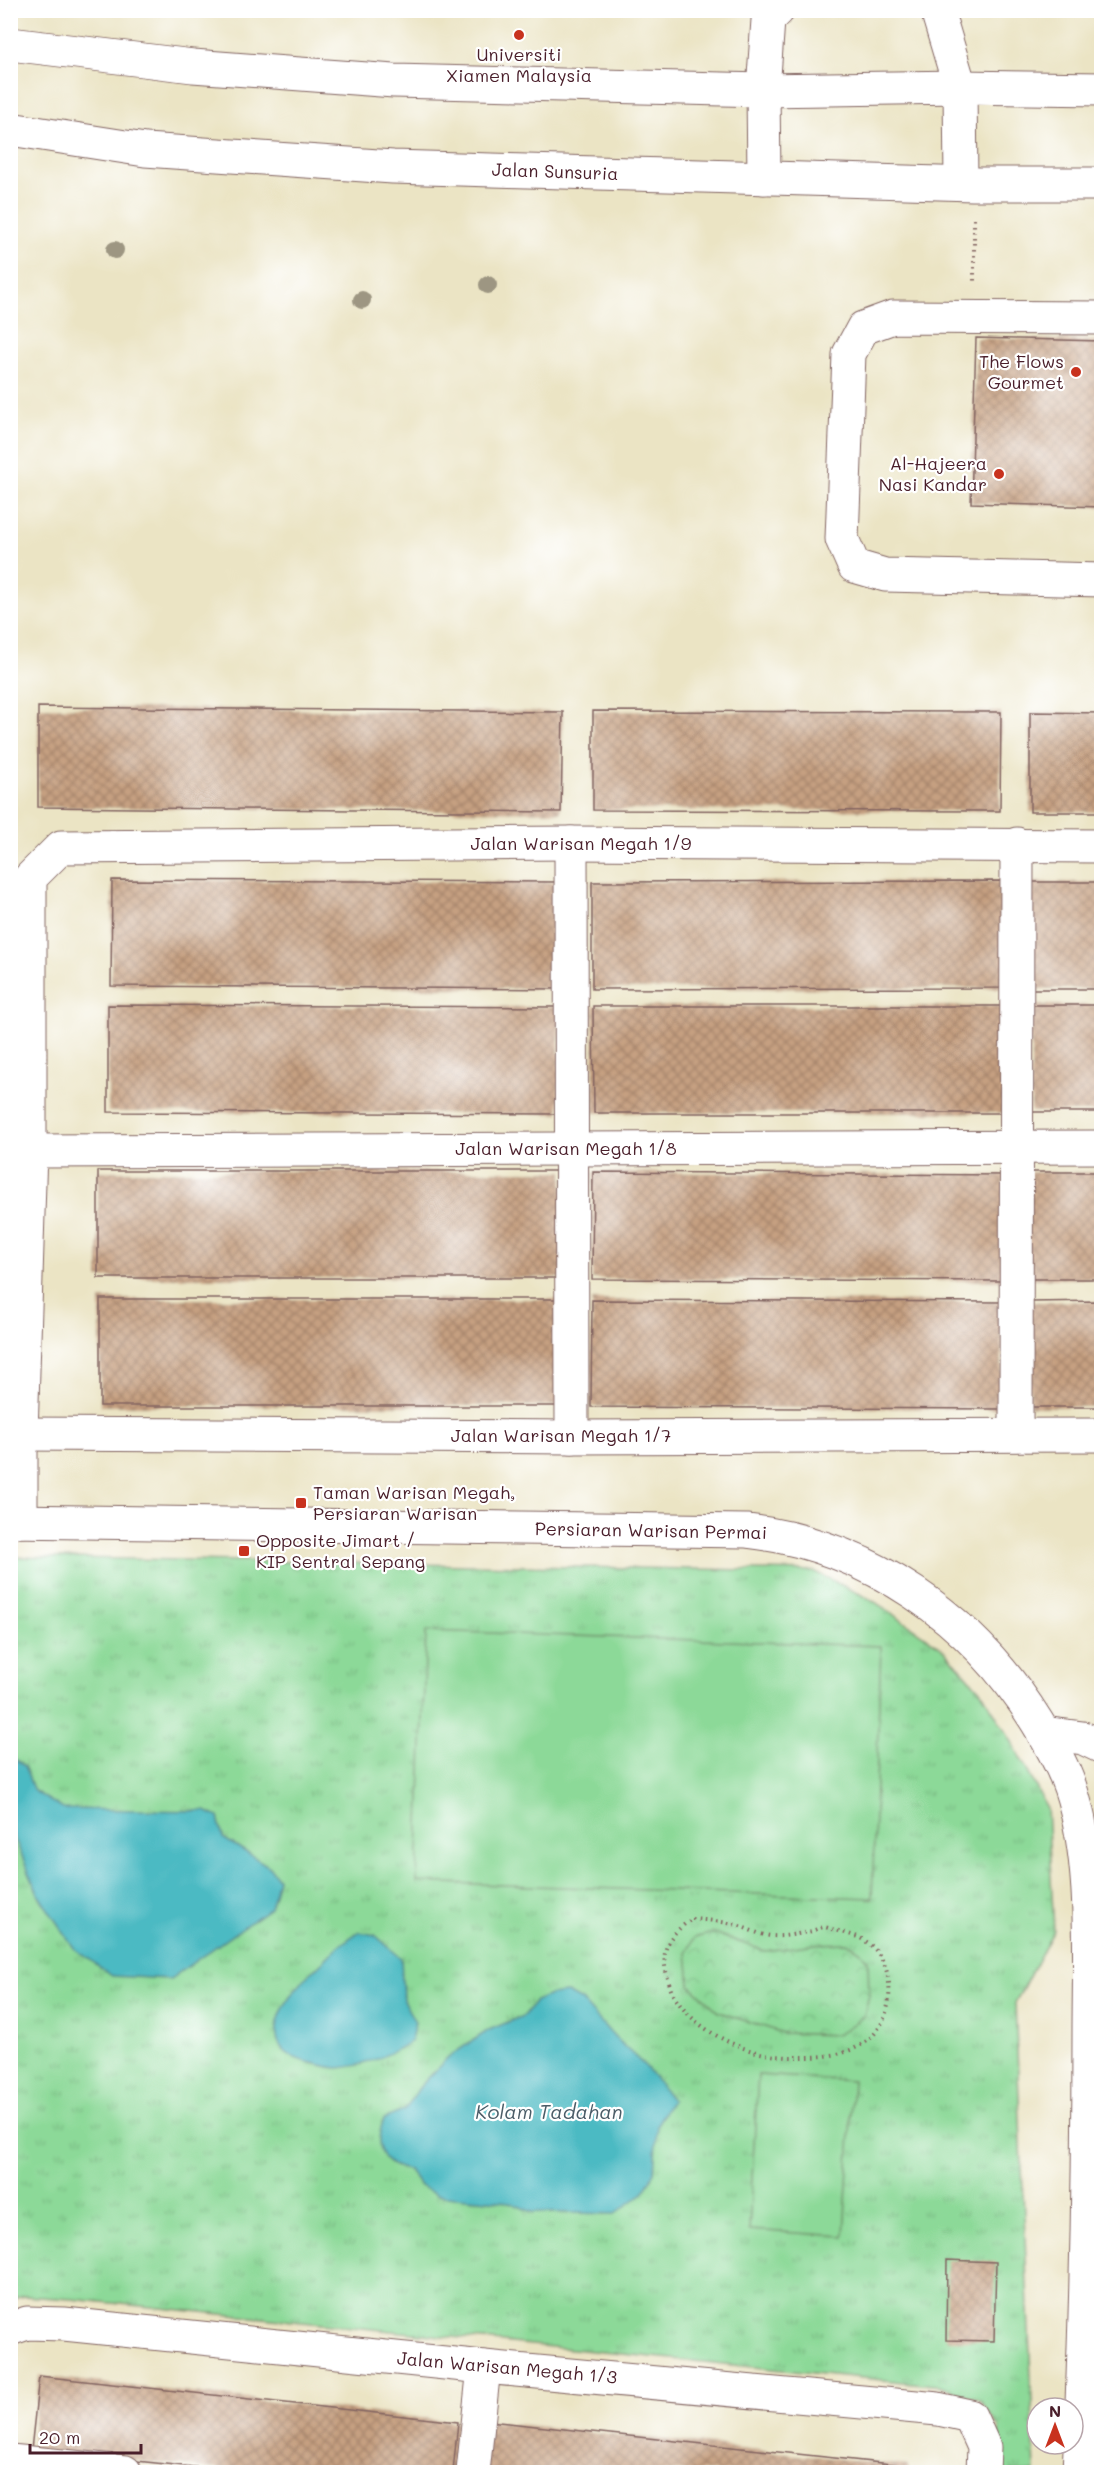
<svg xmlns="http://www.w3.org/2000/svg" width="1112" height="2483" font-family="Mali,sans-serif">
	<style>
		.grass { fill: url(#grass-tufts); stroke: #6b7c62; stroke-width: 1.5 }
		.park { fill: url(#park-crowns); stroke: #6b7c62; stroke-width: 1.5 }
		.garden { fill: #8cd998; stroke: #6b7c62; stroke-width: 1.5 }
		.water { fill: #4cbac3; stroke: #4b6c77; stroke-width: 1.5 }
		.building { fill: url(#building-cross-hatch) }
		.lines { fill: none; stroke-linecap: round; stroke-linejoin: round }
		.minor-casing { stroke: #826461; stroke-width: 35 }
		.path { stroke: #826461; stroke-width: 4; stroke-dasharray: 1.5 4.5; stroke-linecap: butt }
		.minor { stroke: #fff; stroke-width: 33 }
		.tree { fill: #9d9682 }
		.poi-dot { fill: #c8321e; stroke: #fff; stroke-width: 2 }
		.labels { text-anchor: middle; stroke-width: 4.5; stroke-linejoin: round; paint-order: stroke }
		.poi-label { font-size: 18px; fill: #4a1f2b; stroke: #fff; text-anchor: end }
		.street-label { font-size: 18px; fill: #4a1f2b; stroke: #fff }
		.water-label { font-size: 20px; font-style: italic; fill: #4b5d68; stroke: #fff }
	</style>
	<defs>
		<pattern id="grass-tufts" width="24" height="20" patternUnits="userSpaceOnUse" patternTransform="scale(1.5)"><rect width="24" height="20" fill="#8cd998"/><path d="M3 7l-1-3M5 7V3M7 7l1-3M15 17l-1-3M17 17v-4M19 17l1-3" fill="none" stroke="#7aba83"/></pattern>
		<pattern id="park-crowns" width="20" height="18" patternUnits="userSpaceOnUse" patternTransform="scale(1.5)"><rect width="20" height="18" fill="#8cd998"/><path d="M2 6a3 3 0 1 1 6 0M12 15a3 3 0 1 1 6 0" fill="none" stroke="#7aba83"/></pattern>
		<pattern id="building-cross-hatch" width="8" height="8" patternUnits="userSpaceOnUse" patternTransform="scale(1.5)"><rect width="8" height="8" fill="#c6a081"/><path d="M0 0l8 8M0 8l8-8" fill="none" stroke="#a3826a"/></pattern>
	</defs>
	<rect width="100%" height="100%" fill="#fff"/>
	<filter id="ink" filterUnits="userSpaceOnUse"><feTurbulence type="fractalNoise" baseFrequency=".0167" numOctaves="2"/><feDisplacementMap in="SourceGraphic" scale="12" xChannelSelector="R" yChannelSelector="G"/><feConvolveMatrix kernelMatrix="1 2 1 2 8 2 1 2 1" color-interpolation-filters="sRGB"/></filter>
	<filter id="wash" filterUnits="userSpaceOnUse"><feTurbulence type="fractalNoise" baseFrequency=".008" numOctaves="4" result="noise"/><feDisplacementMap in="SourceGraphic" scale="24" xChannelSelector="R" yChannelSelector="G"/><feGaussianBlur stdDeviation="1.35" result="paint"/><feColorMatrix in="noise" values="0 0 0 0 0 0 0 0 0 0 0 0 0 0 0 0 0 1.4 0 .05"/><feComposite in="paint" operator="in"/></filter>
	<g filter="url(#wash)">
		<rect width="100%" height="100%" fill="#ebe4c4"/>
		<polygon class="grass" points="10,1557 813,1571 872,1600 942,1648 981,1691 1011,1740 1047,1808 1054,1930 1015,2003 1035,2472 998,2472 999,2428 980,2400 943,2386 71,2299 23,2296 11,2300"/>
		<polygon class="park" points="713,1933 765,1951 816,1944 847,1943 860,1951 868,1961 869,1995 864,2016 837,2035 783,2033 719,2012 690,1985 687,1952 694,1938"/>
		<g class="garden">
			<polygon points="426,1631 881,1646 872,1898 417,1882"/>
			<polygon points="758,2075 853,2081 844,2236 749,2230"/>
		</g>
		<g class="water">
			<polygon points="10,1755 24,1766 34,1791 63,1809 205,1811 218,1817 223,1838 270,1867 278,1879 270,1908 170,1979 112,1976 74,1948 39,1896 11,1830"/>
			<path d="M360 1932 375 1935 401 1958 403 2000 415 2022 411 2041C390 2055 365 2066 339 2068 331 2068 321 2065 312 2063 246 2051 287 1992 318 1966 332 1953 343 1940 360 1932Z"/>
			<path d="M567 1993 582 2001 615 2038 646 2067 672 2100 657 2124 654 2172 643 2193 615 2214 532 2212 509 2202 436 2195 420 2186 409 2170C378 2166 374 2145 384 2119L405 2110 419 2088 448 2057 489 2030 525 2015 535 2001 550 1995Z"/>
		</g>
		<g id="blocks">
			<g class="building">
				<polygon points="976,338 1102,341 1102,507 971,503"/>
				<polygon points="38,707 563,712 561,812 38,807"/>
				<polygon points="593,711 1001,712 1000,811 593,810"/>
				<polygon points="1030,712 1102,713 1102,812 1030,812"/>
				<polygon points="112,880 563,882 562,989 111,986"/>
				<polygon points="1006,881 1006,988 592,989 592,882"/>
				<polygon points="1031,882 1102,882 1102,989 1032,989"/>
				<polygon points="108,1005 559,1007 559,1114 108,1112"/>
				<rect x="1031" y="1005" width="71" height="107"/>
				<polygon points="593,1006 1007,1006 1007,1113 594,1113"/>
				<rect x="98" y="1171" width="465" height="107"/>
				<polygon points="593,1172 1004,1175 1003,1281 592,1279"/>
				<rect x="1028" y="1172" width="74" height="107"/>
				<rect x="100" y="1299" width="465" height="107"/>
				<polygon points="592,1300 1002,1302 1002,1409 591,1407"/>
				<polygon points="1102,1301 1102,1407 1030,1407 1029,1302"/>
				<polygon points="947,2260 996,2262 994,2341 946,2340"/>
				<polygon points="39,2376 458,2422 453,2472 242,2472 31,2450"/>
				<polygon points="489,2421 909,2466 909,2472 484,2472"/>
			</g>
		</g>
	</g>
	<g filter="url(#ink)">
		<use href="#blocks" fill-opacity="0" stroke="#826461" stroke-width="1.5"/>
		<g class="lines">
			<defs>
				<g id="minor">
					<polyline points="937,10 960,87 961,183"/>
					<polyline points="10,44 193,66 394,81 763,90 960,87 1102,89"/>
					<polyline points="10,129 145,150 393,167 973,184 1102,184"/>
					<polyline points="764,178 763,90 768,20 778,10"/>
					<polyline points="1102,318 893,317 863,328 849,354 842,539 854,566 885,575 1102,580"/>
					<polyline points="571,843 572,1437"/>
					<polyline points="30,1151 1102,1147"/>
					<polyline points="21,1434 572,1437 1102,1435"/>
					<polyline points="1016,1434 1017,844"/>
					<path d="M10 1521 747 1531C869 1545 973 1618 1037 1722 1050 1743 1062 1764 1070 1787 1095 1861 1089 1956 1089 2033 1089 2180 1086 2326 1079 2472"/>
					<polyline points="21,1521 21,1434 30,1151 30,878 61,847 571,843 1102,846"/>
					<polyline points="1043,1733 1083,1738 1102,1747"/>
					<polyline points="10,2329 27,2323 64,2324 484,2367 938,2409 970,2416 984,2447 983,2472"/>
					<polyline points="10,2461 125,2472"/>
					<polyline points="473,2472 484,2367"/>
				</g>
			</defs>
			<use href="#minor" class="minor-casing"/>
			<g class="path">
				<polyline points="974,219 974,281"/>
				<path d="M692 1919C705 1920 720 1921 733 1924 746 1927 757 1935 772 1936 785 1937 799 1934 812 1931 816 1930 821 1927 825 1927 829 1928 856 1936 860 1938 897 1956 898 2015 869 2039 848 2057 820 2057 795 2057 752 2058 697 2034 674 1996 670 1990 669 1981 667 1975 659 1948 671 1933 692 1919Z"/>
			</g>
			<use href="#minor" class="minor"/>
		</g>
		<g class="tree">
			<circle cx="115" cy="250" r="9"/>
			<circle cx="488" cy="285" r="9"/>
			<circle cx="362" cy="300" r="9"/>
		</g>
	</g>
	<g class="poi-dot">
		<circle cx="519" cy="35" r="6"/>
		<circle cx="1076" cy="372" r="6"/>
		<circle cx="999" cy="474" r="6"/>
		<rect x="295" y="1497" width="12" height="12" rx="3"/>
		<rect x="238" y="1545" width="12" height="12" rx="3"/>
	</g>
	<g class="labels">
		<g class="poi-label">
			<text x="519" y="61" text-anchor="middle">Universiti<tspan x="519" dy="21">Xiamen Malaysia</tspan></text>
			<text x="1064" y="368">The Flows<tspan x="1064" dy="21">Gourmet</tspan></text>
			<text x="987" y="470">Al-Hajeera<tspan x="987" dy="21">Nasi Kandar</tspan></text>
			<text x="313" y="1499" text-anchor="start">Taman Warisan Megah,<tspan x="313" dy="21">Persiaran Warisan</tspan></text>
			<text x="256" y="1547" text-anchor="start">Opposite Jimart /<tspan x="256" dy="21">KIP Sentral Sepang</tspan></text>
		</g>
		<g class="street-label">
			<text transform="translate(555 172) rotate(2)" y="6">Jalan Sunsuria</text>
			<text x="581" y="850">Jalan Warisan Megah 1/9</text>
			<text x="566" y="1155">Jalan Warisan Megah 1/8</text>
			<text x="561" y="1442">Jalan Warisan Megah 1/7</text>
			<text transform="translate(651 1531) rotate(1)" y="6">Persiaran Warisan Permai</text>
			<text transform="translate(507 2368) rotate(5)" y="6">Jalan Warisan Megah 1/3</text>
		</g>
		<g class="water-label">
			<text x="549" y="2119">Kolam Tadahan</text>
		</g>
	</g>
	<rect width="1112" height="2483" fill="none" stroke="#fff" stroke-width="36"/>
	<g transform="translate(1055 2426)"><circle r="28" fill="#ffffff" stroke="#b7a5aa" stroke-width="1.5"/>
	<path d="M0-4.5L10 22L0 15L-10 22Z" fill="#c8321e"/>
	<text y="-9" font-size="16" font-weight="bold" text-anchor="middle" fill="#4a1f2b">N</text>
	</g>
	<path d="M30 2444v9h111v-9" fill="none" stroke="#4a1f2b" stroke-width="3"/>
	<text x="39" y="2444" font-size="18" fill="#4a1f2b" stroke="#ffffff" stroke-width="4.5" paint-order="stroke">20 m</text>
</svg>
